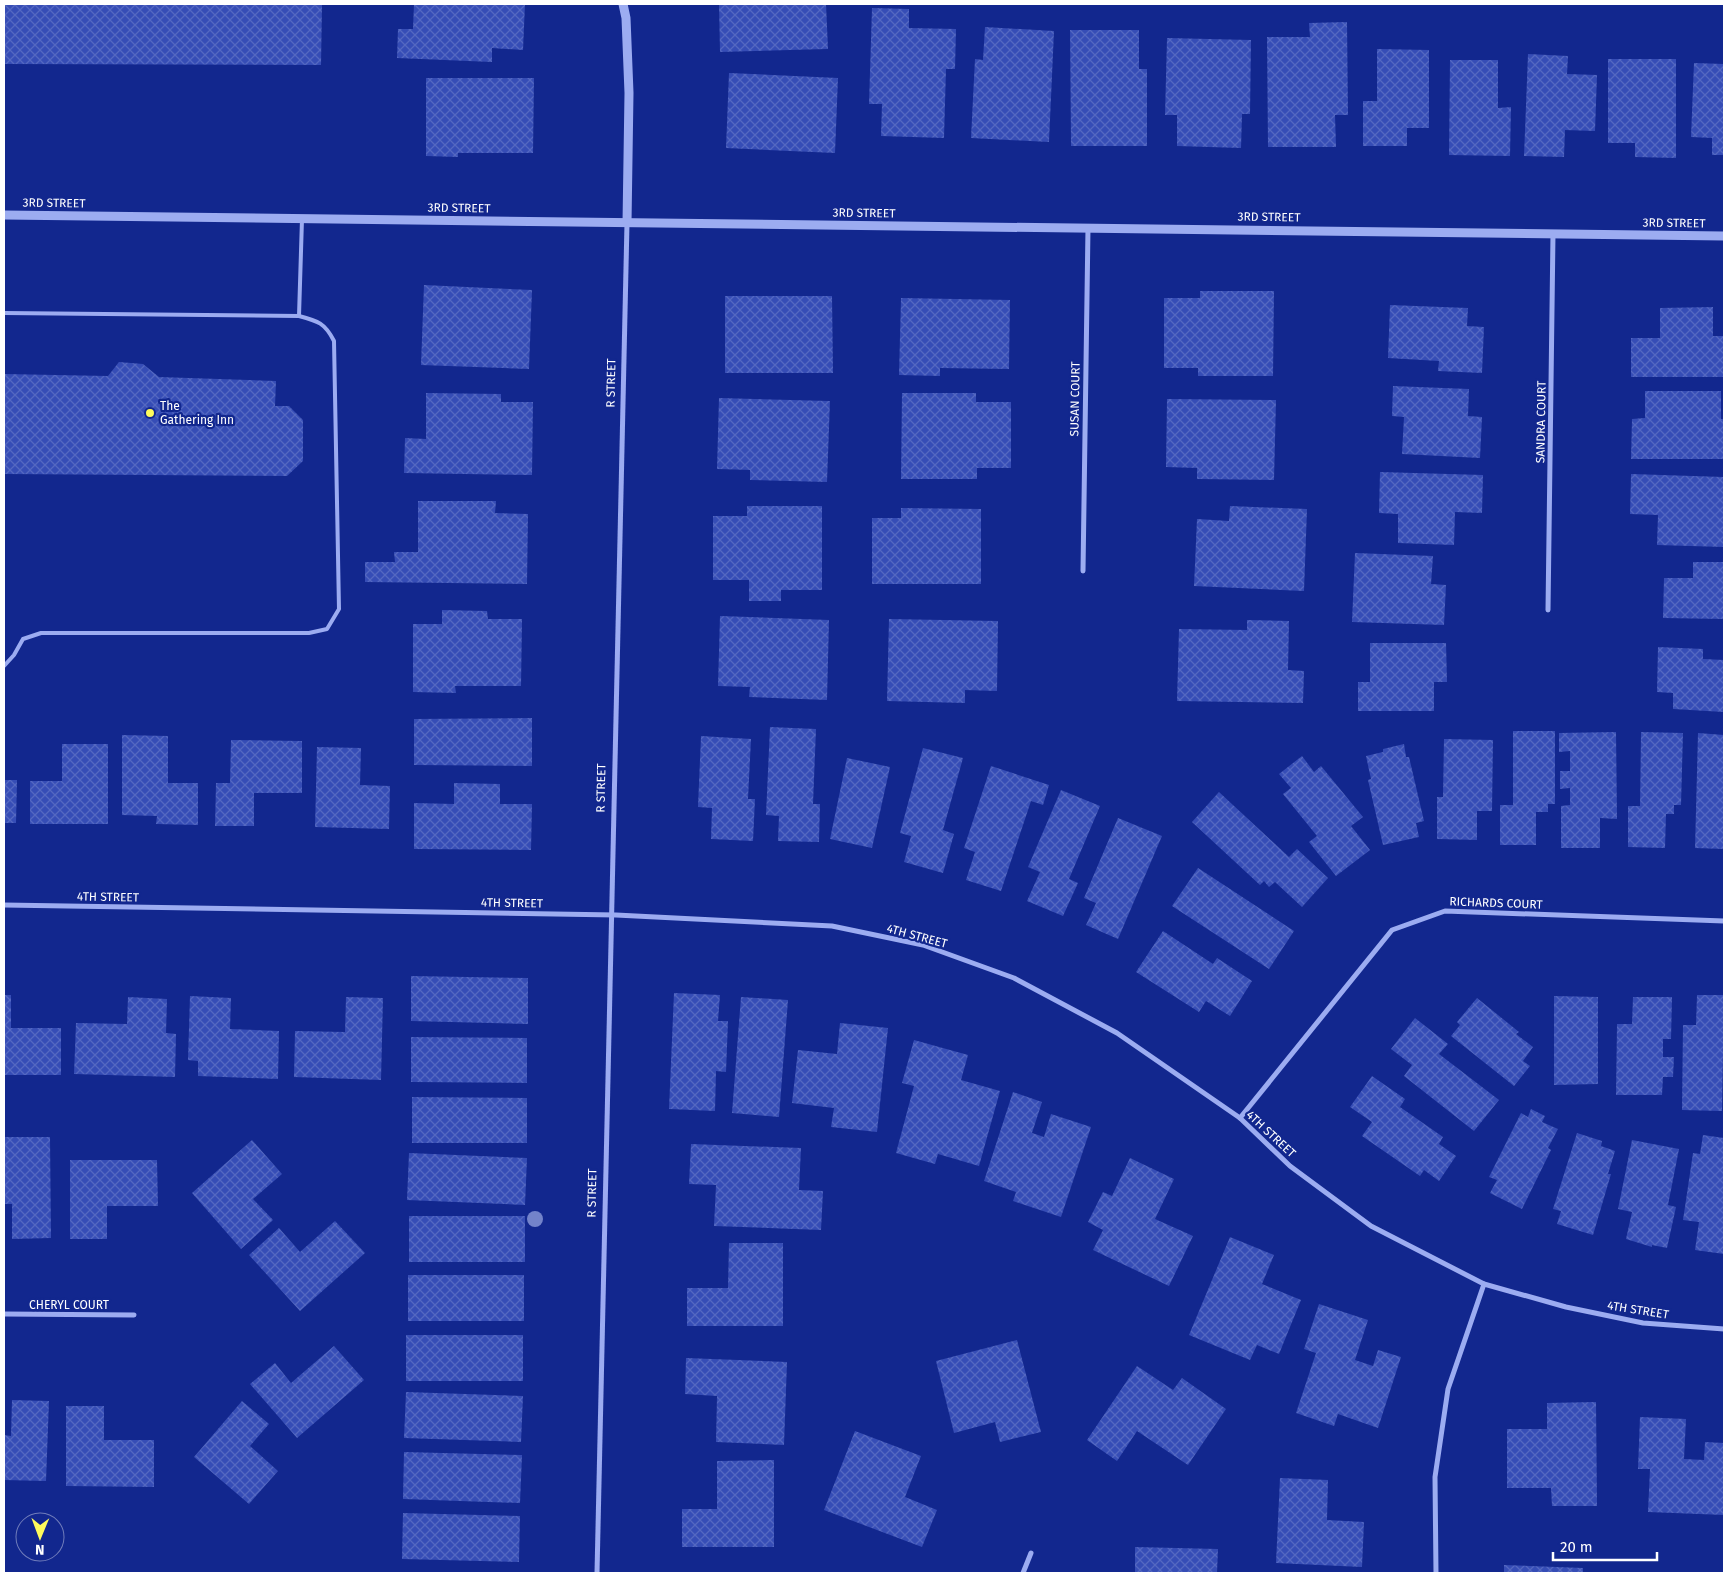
<svg xmlns="http://www.w3.org/2000/svg" width="1728" height="1577" font-family="'Fira Sans',sans-serif">
	<style>
		.building { fill: url(#building-cross-hatch) }
		.lines { fill: none; stroke-linecap: round; stroke-linejoin: round }
		.service { stroke: #9cacf1; stroke-width: 4 }
		.minor { stroke: #9cacf1; stroke-width: 5 }
		.tertiary { stroke: #9cacf1; stroke-width: 9 }
		.tree { fill: #7383ca }
		.poi-dot { fill: #fffb5c; stroke: #12278e; stroke-width: 2 }
		.labels { text-anchor: middle; stroke-width: 4.5; stroke-linejoin: round; paint-order: stroke }
		.street-label { font-size: 12px; fill: #fff; stroke: #12278e }
		.poi-label { font-size: 12px; fill: #fff; stroke: #12278e; text-anchor: start }
	</style>
	<defs>
		<pattern id="building-cross-hatch" width="8" height="8" patternUnits="userSpaceOnUse" patternTransform="scale(1.25)"><rect width="8" height="8" fill="#364db6"/><path d="M0 0l8 8M0 8l8-8" fill="none" stroke="#5468c1"/></pattern>
	</defs>
	<rect width="100%" height="100%" fill="#12278e"/>
	<g class="building">
		<polygon points="4,4 322,4 321,65 4,64"/>
		<polygon points="414,4 525,4 523,50 492,48 492,62 397,58 398,29 413,29"/>
		<polygon points="719,4 826,4 828,49 720,52"/>
		<polygon points="872,8 909,9 909,28 956,29 955,69 946,69 944,138 881,136 882,104 869,104"/>
		<polygon points="1347,22 1348,115 1335,115 1336,147 1268,147 1267,37 1310,37 1309,23"/>
		<polygon points="985,27 1054,31 1049,142 971,138 975,59 983,60"/>
		<polygon points="1070,30 1139,30 1139,69 1147,69 1147,146 1071,146"/>
		<polygon points="1167,38 1251,40 1250,114 1242,114 1241,148 1177,146 1177,115 1165,115"/>
		<polygon points="1377,49 1429,50 1429,128 1407,128 1407,146 1363,146 1363,101 1377,101"/>
		<polygon points="1528,54 1568,56 1567,74 1597,75 1595,131 1565,130 1564,157 1524,156"/>
		<polygon points="1608,59 1676,59 1676,158 1635,157 1635,143 1608,143"/>
		<polygon points="1450,60 1498,60 1498,108 1511,107 1510,156 1449,155"/>
		<polygon points="1694,63 1724,64 1724,155 1712,155 1712,138 1691,137"/>
		<polygon points="729,73 838,78 835,153 726,148"/>
		<polygon points="426,78 534,78 533,153 458,153 458,157 426,156"/>
		<polygon points="424,285 532,290 529,369 421,365"/>
		<polygon points="1200,291 1274,291 1273,376 1198,376 1198,368 1164,368 1164,298 1200,298"/>
		<polygon points="725,296 832,296 833,373 725,373"/>
		<polygon points="901,298 1010,300 1009,369 940,368 940,376 899,375"/>
		<polygon points="1390,305 1468,308 1467,326 1484,327 1482,373 1438,371 1439,361 1388,358"/>
		<polygon points="1713,307 1713,336 1724,336 1724,377 1631,377 1631,338 1660,338 1660,308"/>
		<polygon points="119,362 143,364 159,377 276,381 275,406 289,406 303,420 303,461 287,476 4,474 4,374 108,376"/>
		<polygon points="1393,386 1469,389 1468,416 1482,417 1480,458 1402,454 1404,417 1392,416"/>
		<polygon points="1645,391 1721,391 1721,419 1724,419 1724,459 1631,459 1632,419 1645,418"/>
		<polygon points="426,393 501,394 501,402 533,402 532,475 404,473 405,438 426,439"/>
		<polygon points="902,393 976,393 976,402 1011,402 1011,468 977,468 977,479 901,479"/>
		<polygon points="719,398 830,401 827,482 750,480 750,470 717,469"/>
		<polygon points="1167,399 1276,400 1274,480 1197,479 1197,468 1166,467"/>
		<polygon points="1380,472 1483,475 1482,513 1455,512 1454,545 1398,543 1398,514 1379,513"/>
		<polygon points="1631,474 1724,477 1724,547 1657,545 1658,515 1630,514"/>
		<polygon points="418,501 496,501 495,513 528,514 527,584 365,582 365,562 395,562 394,552 418,552"/>
		<polygon points="747,506 822,506 822,590 781,590 781,601 749,601 749,580 713,580 713,516 747,516"/>
		<polygon points="1230,506 1307,509 1304,591 1194,586 1197,519 1229,521"/>
		<polygon points="901,508 981,509 981,584 872,584 872,518 901,518"/>
		<polygon points="1355,553 1433,556 1431,584 1446,585 1444,625 1352,622"/>
		<polygon points="1693,562 1724,562 1724,619 1663,618 1664,578 1693,578"/>
		<polygon points="442,610 487,611 488,619 522,619 521,686 455,686 456,693 413,692 413,624 442,624"/>
		<polygon points="720,616 829,620 827,700 749,697 750,687 718,686"/>
		<polygon points="889,619 998,621 997,691 965,690 965,703 887,701"/>
		<polygon points="1247,620 1289,621 1288,670 1304,671 1303,703 1177,701 1179,629 1247,630"/>
		<polygon points="1370,643 1446,643 1447,682 1434,682 1434,711 1358,711 1358,682 1370,682"/>
		<polygon points="1658,647 1703,649 1703,659 1724,660 1724,712 1673,709 1673,693 1657,692"/>
		<polygon points="532,718 532,766 414,765 414,719"/>
		<polygon points="770,727 816,729 813,804 820,804 819,842 778,841 779,816 766,815"/>
		<polygon points="1513,731 1555,731 1555,804 1548,804 1548,812 1536,812 1536,845 1500,845 1500,805 1513,805"/>
		<polygon points="1616,732 1617,819 1600,818 1600,848 1561,848 1561,806 1570,805 1570,788 1560,789 1560,771 1570,771 1570,751 1559,752 1559,733"/>
		<polygon points="1641,732 1683,733 1681,805 1674,805 1674,814 1666,814 1665,848 1628,847 1628,806 1640,806"/>
		<polygon points="1698,733 1724,735 1724,849 1695,848"/>
		<polygon points="122,735 168,736 168,783 198,783 198,825 156,824 157,816 122,815"/>
		<polygon points="701,736 751,739 748,799 755,799 753,841 711,839 712,808 698,807"/>
		<polygon points="1444,739 1493,740 1492,811 1477,811 1477,840 1437,839 1437,797 1443,797"/>
		<polygon points="231,740 302,741 302,793 254,793 254,826 215,826 216,783 230,783"/>
		<polygon points="62,744 108,744 108,824 30,824 30,781 62,781"/>
		<polygon points="1404,744 1406,757 1409,757 1424,821 1416,823 1419,837 1383,845 1368,780 1371,779 1366,756 1383,752 1383,749"/>
		<polygon points="317,747 361,748 360,785 390,786 389,829 315,827"/>
		<polygon points="923,748 963,758 943,830 954,834 943,873 904,862 911,836 900,833"/>
		<polygon points="1302,756 1314,772 1321,766 1363,817 1351,826 1370,850 1336,876 1309,842 1317,836 1283,794 1291,788 1279,774"/>
		<polygon points="847,758 890,767 872,848 830,839"/>
		<polygon points="991,766 1049,785 1043,805 1031,801 1001,891 966,880 975,852 964,848"/>
		<polygon points="4,780 17,780 16,823 4,823"/>
		<polygon points="454,783 500,784 500,804 532,804 531,850 414,849 414,803 454,804"/>
		<polygon points="1061,790 1100,806 1069,879 1078,883 1063,916 1027,901 1040,872 1028,867"/>
		<polygon points="1219,792 1289,857 1297,849 1328,878 1302,907 1275,882 1269,887 1264,881 1260,885 1192,822"/>
		<polygon points="1118,818 1162,836 1118,939 1086,925 1096,903 1084,898"/>
		<polygon points="1198,868 1294,931 1269,969 1172,906"/>
		<polygon points="1163,931 1213,964 1217,958 1252,981 1230,1016 1206,1001 1199,1012 1136,972"/>
		<polygon points="411,976 528,978 528,1024 411,1021"/>
		<polygon points="674,993 720,995 718,1021 728,1021 726,1072 716,1071 715,1111 669,1109"/>
		<polygon points="4,995 11,995 11,1028 61,1028 61,1075 4,1075"/>
		<polygon points="1697,995 1724,995 1722,1111 1682,1110 1683,1025 1696,1025"/>
		<polygon points="190,996 231,998 230,1029 279,1031 278,1079 198,1076 198,1061 188,1060"/>
		<polygon points="1554,996 1598,997 1598,1084 1554,1085"/>
		<polygon points="128,997 167,999 166,1033 176,1034 175,1077 74,1074 76,1023 127,1024"/>
		<polygon points="346,997 383,998 381,1080 294,1077 295,1031 345,1032"/>
		<polygon points="741,997 788,1000 779,1117 732,1113"/>
		<polygon points="1633,997 1672,997 1671,1039 1663,1039 1663,1057 1674,1057 1673,1077 1663,1077 1662,1095 1616,1095 1617,1024 1632,1024"/>
		<polygon points="1477,998 1519,1032 1516,1034 1533,1047 1523,1061 1530,1066 1514,1086 1451,1036 1460,1025 1457,1022"/>
		<polygon points="1415,1018 1448,1044 1439,1054 1499,1100 1474,1131 1404,1076 1412,1065 1391,1049"/>
		<polygon points="840,1023 888,1028 877,1132 831,1127 834,1108 792,1103 798,1050 837,1054"/>
		<polygon points="411,1037 527,1038 527,1083 411,1082"/>
		<polygon points="914,1040 968,1055 961,1080 1000,1091 979,1166 938,1154 935,1164 896,1153 914,1086 902,1083"/>
		<polygon points="1372,1076 1405,1099 1400,1107 1443,1137 1439,1144 1456,1156 1439,1181 1424,1170 1420,1176 1362,1136 1372,1122 1350,1107"/>
		<polygon points="1013,1092 1042,1102 1032,1133 1044,1137 1051,1114 1091,1127 1061,1217 1013,1201 1016,1192 984,1181"/>
		<polygon points="412,1097 527,1098 527,1143 412,1143"/>
		<polygon points="1531,1109 1545,1116 1542,1122 1558,1129 1548,1148 1551,1150 1522,1209 1490,1193 1497,1180 1489,1177 1521,1113 1528,1117"/>
		<polygon points="1577,1133 1602,1141 1601,1146 1615,1151 1608,1174 1611,1174 1593,1235 1557,1224 1561,1211 1553,1209"/>
		<polygon points="1703,1135 1724,1138 1724,1254 1695,1250 1699,1222 1683,1220 1693,1153 1700,1154"/>
		<polygon points="4,1137 50,1137 51,1238 12,1239 12,1204 4,1204"/>
		<polygon points="252,1140 282,1174 253,1199 273,1220 241,1249 192,1193"/>
		<polygon points="1632,1140 1679,1149 1668,1205 1676,1207 1667,1248 1652,1245 1652,1247 1626,1239 1632,1212 1618,1209"/>
		<polygon points="691,1144 801,1148 799,1190 823,1191 821,1230 714,1226 716,1185 689,1184"/>
		<polygon points="409,1153 527,1158 525,1205 407,1200"/>
		<polygon points="1130,1158 1174,1179 1155,1219 1193,1236 1169,1286 1093,1250 1103,1230 1088,1222 1103,1192 1112,1196"/>
		<polygon points="70,1160 157,1160 158,1206 107,1206 107,1239 70,1239"/>
		<rect x="409" y="1216" width="116" height="46"/>
		<polygon points="335,1221 365,1253 300,1311 249,1255 279,1228 300,1252"/>
		<polygon points="1230,1237 1274,1255 1262,1284 1301,1300 1279,1354 1257,1345 1250,1360 1189,1335"/>
		<polygon points="729,1243 783,1243 783,1326 687,1326 687,1288 728,1288"/>
		<rect x="408" y="1275" width="116" height="46"/>
		<polygon points="1319,1304 1368,1320 1355,1360 1373,1366 1378,1350 1401,1357 1378,1428 1338,1414 1334,1426 1296,1413 1316,1353 1304,1349"/>
		<rect x="406" y="1335" width="117" height="46"/>
		<polygon points="1017,1340 1041,1432 1000,1442 995,1422 954,1433 936,1361"/>
		<polygon points="334,1346 364,1380 297,1438 250,1384 275,1363 291,1383"/>
		<polygon points="686,1358 787,1362 784,1445 716,1442 717,1396 685,1394"/>
		<polygon points="1137,1366 1173,1390 1182,1378 1226,1409 1188,1465 1137,1431 1117,1461 1087,1440"/>
		<polygon points="406,1392 523,1396 521,1442 404,1438"/>
		<polygon points="12,1400 49,1401 46,1481 4,1480 4,1435 11,1436"/>
		<polygon points="242,1401 269,1424 250,1446 278,1471 249,1504 194,1457"/>
		<polygon points="1596,1402 1597,1506 1552,1506 1551,1488 1507,1488 1507,1429 1547,1429 1547,1403"/>
		<polygon points="66,1406 104,1406 104,1440 154,1440 154,1487 66,1486"/>
		<polygon points="1640,1417 1686,1419 1684,1459 1704,1460 1705,1442 1724,1443 1724,1515 1648,1512 1650,1469 1638,1469"/>
		<polygon points="855,1431 921,1456 905,1497 937,1510 922,1547 824,1510"/>
		<polygon points="404,1452 522,1455 520,1503 403,1499"/>
		<polygon points="774,1460 774,1547 682,1547 682,1509 717,1509 717,1461"/>
		<polygon points="1280,1478 1328,1480 1327,1520 1364,1522 1362,1567 1276,1563"/>
		<polygon points="403,1513 520,1516 519,1562 402,1559"/>
		<polygon points="1135,1547 1218,1549 1217,1573 1135,1573"/>
		<polygon points="1504,1565 1583,1568 1583,1573 1504,1573"/>
	</g>
	<g class="lines">
		<g class="service">
			<path d="M4 313 299 316C318 321 325 323 334 341L339 609 327 629 309 633H41L23 639 14 655 4 666"/>
			<polyline points="299,316 302,219"/>
		</g>
		<g class="minor">
			<polyline points="1083,571 1088,228"/>
			<polyline points="1548,610 1553,234"/>
			<polyline points="4,905 616,915 832,926 923,945 1014,978 1117,1033 1240,1118 1290,1166 1371,1226 1484,1284 1566,1307 1643,1323 1724,1329"/>
			<polyline points="1240,1118 1392,930 1445,911 1724,921"/>
			<polyline points="4,1314 134,1315"/>
			<polyline points="597,1573 627,223"/>
			<polyline points="1023,1573 1031,1553"/>
			<polyline points="1436,1573 1435,1477 1448,1389 1484,1284"/>
		</g>
		<g class="tertiary">
			<polyline points="623,4 626,18 629,93 627,223"/>
			<polyline points="4,215 1724,236"/>
		</g>
	</g>
	<circle class="tree" cx="535" cy="1219" r="8"/>
	<circle class="poi-dot" cx="150" cy="413" r="5"/>
	<g class="labels">
		<g class="street-label">
			<text transform="translate(54 203) rotate(1)" y="4">3RD STREET</text>
			<text transform="translate(459 208) rotate(1)" y="4">3RD STREET</text>
			<text transform="translate(864 213) rotate(1)" y="4">3RD STREET</text>
			<text transform="translate(1269 217) rotate(1)" y="4">3RD STREET</text>
			<text transform="translate(1674 223) rotate(1)" y="4">3RD STREET</text>
			<text transform="translate(611 383) rotate(-89)" y="4">R STREET</text>
			<text transform="translate(1075 399) rotate(-89)" y="4">SUSAN COURT</text>
			<text transform="translate(1541 422) rotate(-89)" y="4">SANDRA COURT</text>
			<text transform="translate(601 788) rotate(-89)" y="4">R STREET</text>
			<text transform="translate(108 897) rotate(1)" y="4">4TH STREET</text>
			<text transform="translate(512 903) rotate(1)" y="4">4TH STREET</text>
			<text transform="translate(1496 903) rotate(2)" y="4">RICHARDS COURT</text>
			<text transform="translate(917 936) rotate(15)" y="4">4TH STREET</text>
			<text transform="translate(1271 1134) rotate(43)" y="4">4TH STREET</text>
			<text transform="translate(592 1193) rotate(-89)" y="4">R STREET</text>
			<text x="69" y="1309">CHERYL COURT</text>
			<text transform="translate(1638 1310) rotate(9)" y="4">4TH STREET</text>
		</g>
		<g class="poi-label">
			<text x="160" y="410">The<tspan x="160" dy="14">Gathering Inn</tspan></text>
		</g>
	</g>
	<rect width="1728" height="1577" fill="none" stroke="#ffffff" stroke-width="10"/>
	<g transform="translate(40 1537) rotate(181)"><circle r="24" fill="#12278e" stroke="#717dbb"/>
	<path d="M0-4L9 19L0 12L-9 19Z" fill="#fffb5c"/>
	<text y="-8" font-size="14" font-weight="bold" text-anchor="middle" fill="#ffffff">N</text>
	</g>
	<path d="M1553 1552v8h104v-8" fill="none" stroke="#ffffff" stroke-width="2.5"/>
	<text x="1560" y="1552" font-size="15" fill="#ffffff" stroke="#12278e" stroke-width="4" paint-order="stroke">20 m</text>
</svg>
